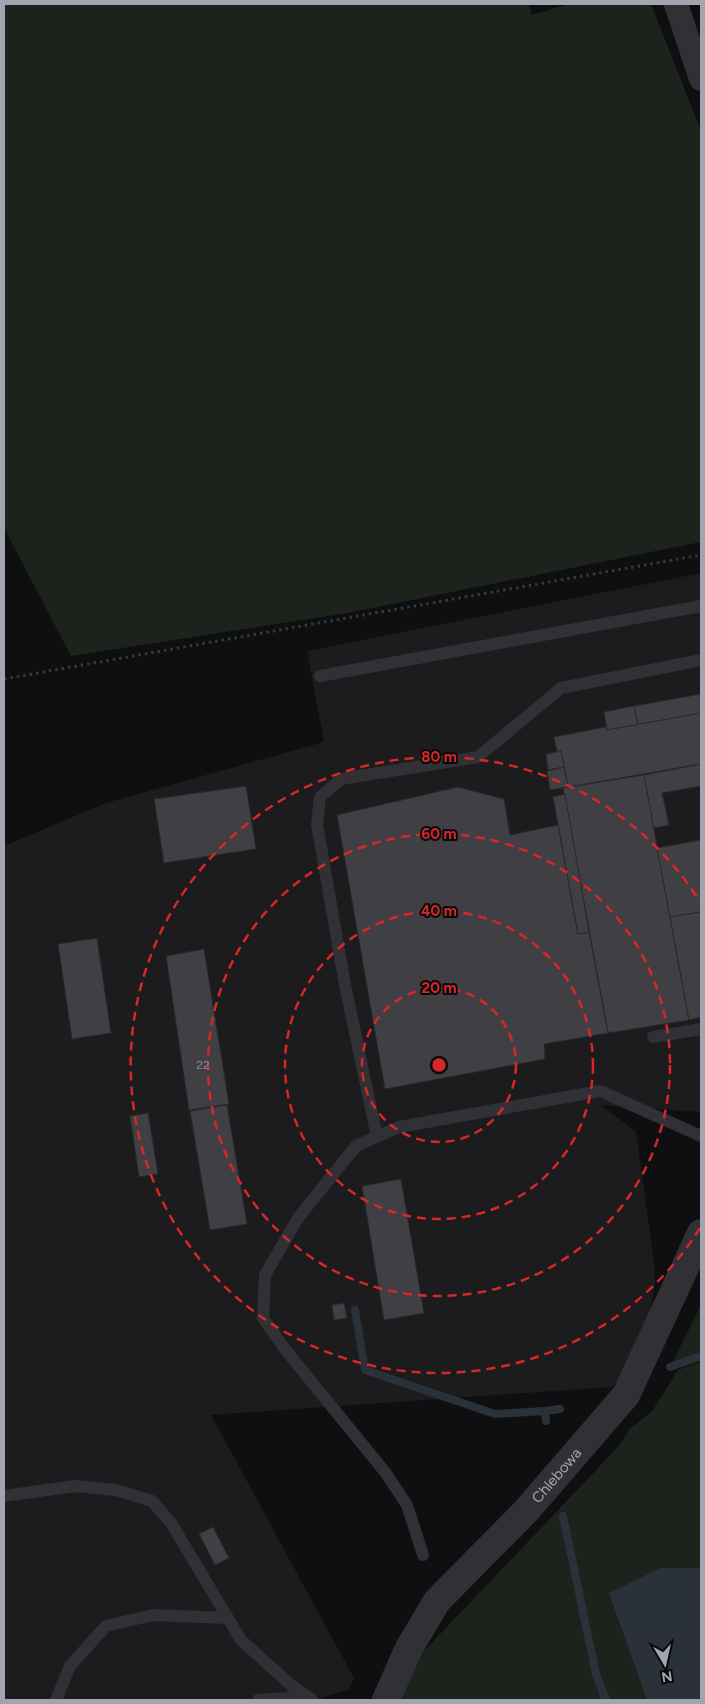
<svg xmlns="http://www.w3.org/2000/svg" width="705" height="1704" font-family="Figtree,sans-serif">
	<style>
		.built { fill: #1c1b1d }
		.green { fill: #1c231d }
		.water { fill: #2a3138 }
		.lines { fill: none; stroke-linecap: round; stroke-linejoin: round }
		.stream { stroke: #2a3138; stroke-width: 8 }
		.building { fill: #3f3f44; stroke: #2a292c }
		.path { stroke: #37383c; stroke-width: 3; stroke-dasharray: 2.5 4; stroke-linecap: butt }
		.service { stroke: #313135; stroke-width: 12 }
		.minor { stroke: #313135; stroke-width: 24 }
		.tertiary { stroke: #313135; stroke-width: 28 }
		.ring { fill: none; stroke: #d62828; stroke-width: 2.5; stroke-dasharray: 9 6 }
		.labels { text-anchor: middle; stroke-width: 4; stroke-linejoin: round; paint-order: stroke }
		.number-label { font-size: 12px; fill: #898c95 }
		.street-label { font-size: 15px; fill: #a2a5b0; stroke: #0b0a0b }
		.centre { fill: #d62828; stroke: #0b0a0b; stroke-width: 2.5 }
		.ring-label { font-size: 15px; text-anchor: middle; font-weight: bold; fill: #d62828; stroke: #0b0a0b; stroke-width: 4; stroke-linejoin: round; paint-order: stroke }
	</style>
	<rect width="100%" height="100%" fill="#0f0f11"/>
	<polygon class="built" points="701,573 701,1112 601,1105 636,1132 654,1262 655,1283 650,1314 624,1372 612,1387 211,1415 354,1678 349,1690 326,1696 322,1700 4,1700 4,846 106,803 324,742 307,651"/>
	<g class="green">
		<polygon points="4,4 529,4 532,15 569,4 651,4 701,131 701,542 347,613 71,656 4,528"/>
		<polygon points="701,1305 701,1356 670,1367"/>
		<polygon points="701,1361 701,1700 395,1700 424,1651 619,1446 629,1430 653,1410 678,1370"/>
	</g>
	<polygon class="water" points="661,1568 701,1568 701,1700 647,1700 609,1593"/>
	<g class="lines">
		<g class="stream">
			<polyline points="355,1310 365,1370 495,1414 545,1411 546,1421"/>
			<polyline points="670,1367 701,1356"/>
			<polyline points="545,1411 560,1409"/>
			<polyline points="563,1516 596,1674 606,1700"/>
		</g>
	</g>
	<g class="building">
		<polygon points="701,694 701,713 638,725 634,706"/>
		<polygon points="634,706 638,725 607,730 604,712"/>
		<polygon points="701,713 701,764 568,787 561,751 557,752 554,737 606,727 607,730"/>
		<polygon points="561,751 564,767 548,770 546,754"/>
		<polygon points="701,764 701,786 662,793 669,825 653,828 644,775"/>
		<polygon points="564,767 568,787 550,790 547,771"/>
		<polygon points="644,775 689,1020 608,1033 563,788"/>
		<polygon points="246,786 256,849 164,863 154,799"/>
		<polygon points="458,787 504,799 510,835 558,825 578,934 589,932 608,1033 544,1044 545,1059 385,1089 337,815"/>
		<polygon points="565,794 589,932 578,934 553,797"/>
		<polygon points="701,840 701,912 670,917 657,848"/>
		<polygon points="701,912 701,1017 689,1020 670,917"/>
		<polygon points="97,938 111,1033 72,1039 58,944"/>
		<polygon points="204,949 229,1104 189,1110 166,956"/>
		<polygon points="227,1105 247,1224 210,1230 190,1111"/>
		<polygon points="148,1113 158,1174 139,1177 130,1116"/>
		<polygon points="401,1179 424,1313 384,1320 362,1186"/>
		<polygon points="344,1303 347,1318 334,1320 332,1305"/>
		<polygon points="213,1527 229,1558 215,1565 199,1534"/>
	</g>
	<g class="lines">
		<polyline class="path" points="4,679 701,555"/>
		<g class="service">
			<polyline points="320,676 701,606"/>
			<polyline points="653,1037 701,1029"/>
			<polyline points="377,1137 345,985 317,824 320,797 341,779 478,757 561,688 701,660"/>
			<polyline points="4,1496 75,1486 116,1490 152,1501 171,1523 241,1640 292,1686 312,1700"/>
			<polyline points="423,1555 407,1505 385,1472 284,1348 263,1318 265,1275 298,1218 356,1146 399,1127 600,1091 701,1136"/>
			<polyline points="56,1700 70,1666 106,1626 153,1615 227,1618"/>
			<polyline points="258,1700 308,1697"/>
		</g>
		<polyline class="minor" points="676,4 701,79"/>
		<path class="tertiary" id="s1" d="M386 1700 409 1648 437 1601 526 1511 626 1395 701 1233"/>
	</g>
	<g class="ring">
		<circle cx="439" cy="1065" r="77"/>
		<circle cx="439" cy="1065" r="154"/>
		<circle cx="439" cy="1065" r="231"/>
		<path d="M700 1228A308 308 0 1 1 700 902"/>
	</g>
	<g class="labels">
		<g class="number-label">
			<text x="203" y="1069">22</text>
		</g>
		<g class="street-label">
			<text dy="5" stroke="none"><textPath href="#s1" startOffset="285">Chlebowa</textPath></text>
		</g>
	</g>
	<circle cx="439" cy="1065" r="8" class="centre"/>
	<g class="ring-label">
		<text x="439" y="762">80 m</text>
		<text x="439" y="839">60 m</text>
		<text x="439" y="916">40 m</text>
		<text x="439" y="993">20 m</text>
	</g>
	<rect width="705" height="1704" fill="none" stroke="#a2a5b0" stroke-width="10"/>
	<g transform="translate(665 1664) rotate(171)" stroke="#0b0a0b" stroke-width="4" paint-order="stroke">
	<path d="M0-4L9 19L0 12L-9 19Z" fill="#a2a5b0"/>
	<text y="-8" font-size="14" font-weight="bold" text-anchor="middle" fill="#a2a5b0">N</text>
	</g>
</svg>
